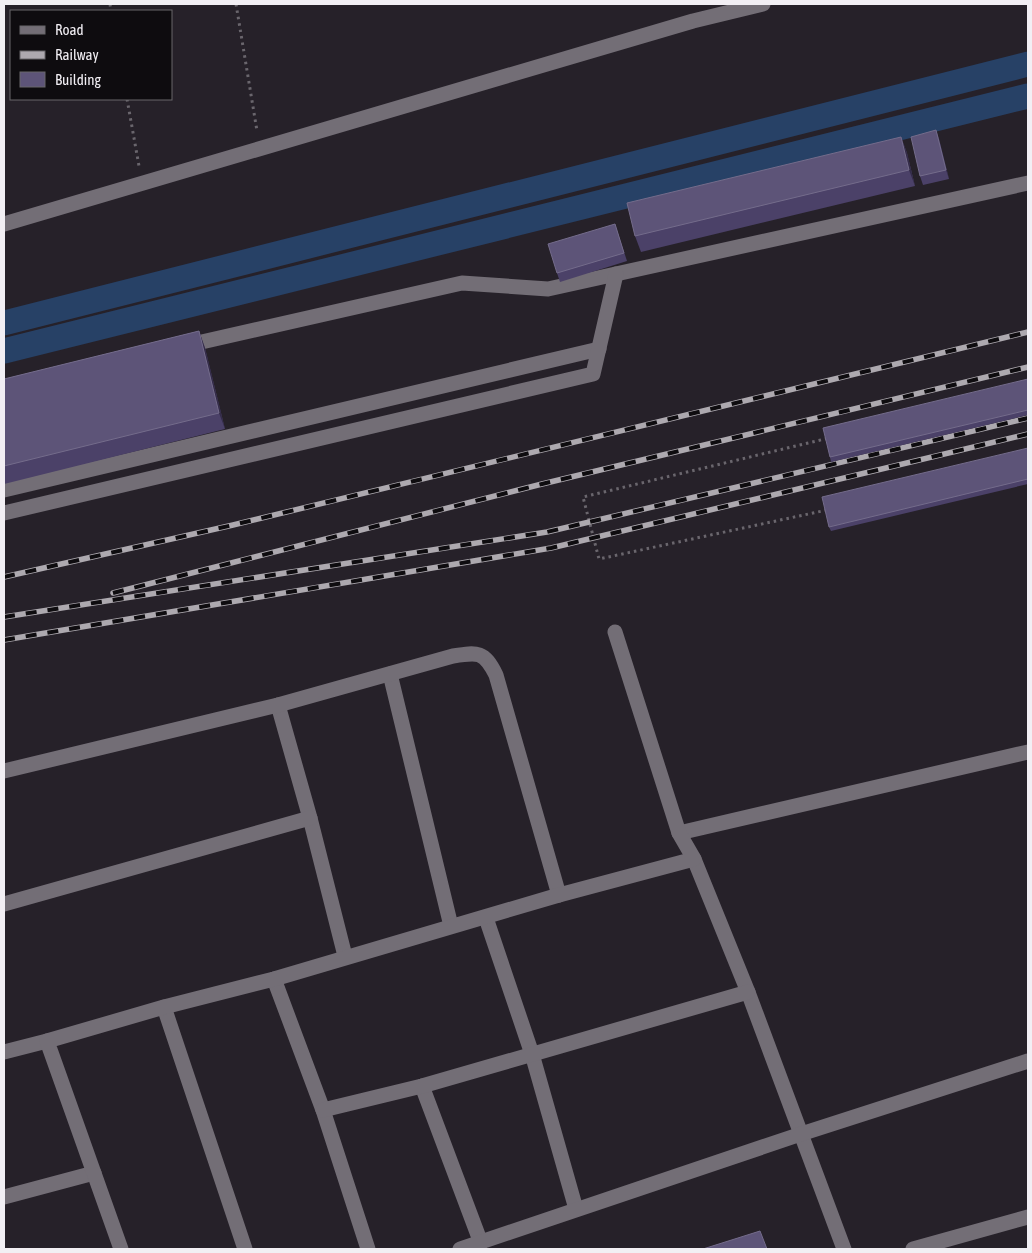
<svg xmlns="http://www.w3.org/2000/svg" width="1032" height="1253" font-family="'Asap Condensed',sans-serif">
	<style>
		.lines { fill: none; stroke-linecap: round; stroke-linejoin: round }
		.canal { stroke: #274166; stroke-width: 25 }
		.path { stroke: #6a666d; stroke-width: 3; stroke-dasharray: 2.5 4; stroke-linecap: butt }
		.minor { stroke: #736e76; stroke-width: 15 }
		.rail-casing { stroke: #ada9af; stroke-width: 5.5 }
		.rail { stroke: #0e0c0f; stroke-width: 4; stroke-dasharray: 11; stroke-linecap: butt }
		.wall { fill: #4b4168 }
		.shaded-wall { fill: #342c49 }
		.building { fill: #5d5478; stroke: #746c8b }
	</style>
	<rect width="100%" height="100%" fill="#262129"/>
	<g class="lines">
		<g class="canal">
			<polyline points="4,323 1028,64"/>
			<polyline points="4,351 1028,96"/>
		</g>
		<g class="path">
			<polyline points="110,4 111,11"/>
			<polyline points="236,4 257,131"/>
			<polyline points="127,99 139,166"/>
			<polyline points="827,510 599,559 583,497 829,438"/>
		</g>
		<g class="minor">
			<polyline points="4,224 693,21 763,4"/>
			<polyline points="184,346 462,283 548,289 1028,183"/>
			<polyline points="4,490 599,349"/>
			<polyline points="4,513 593,374 616,274"/>
			<polyline points="390,674 451,926"/>
			<polyline points="278,705 310,818 345,956"/>
			<path d="M4 771 278 705 453 656C478 652 484 651 496 675L559 895"/>
			<polyline points="679,833 1028,752"/>
			<polyline points="694,859 748,992 844,1249"/>
			<polyline points="4,904 310,818"/>
			<polyline points="486,918 532,1054 576,1209"/>
			<polyline points="274,979 323,1110 368,1249"/>
			<polyline points="164,1007 245,1249"/>
			<polyline points="4,1052 47,1041"/>
			<polyline points="422,1086 481,1243"/>
			<polyline points="323,1110 422,1086 748,992"/>
			<polyline points="4,1197 94,1173"/>
			<polyline points="121,1249 47,1041 164,1007 274,979 559,895 694,859 679,833 615,632"/>
			<polyline points="460,1249 801,1134 1028,1061"/>
			<polyline points="913,1249 1028,1217"/>
		</g>
		<defs>
			<g id="rail">
				<polyline points="4,577 233,525 1028,332"/>
				<polyline points="113,593 542,484 1028,367"/>
				<polyline points="4,617 547,532 1028,418"/>
				<polyline points="4,640 551,548 1028,434"/>
			</g>
		</defs>
		<use href="#rail" class="rail-casing"/>
		<use href="#rail" class="rail"/>
	</g>
	<g class="wall">
		<polygon points="936,130 939,139 949,179 923,185 920,176"/>
		<polygon points="901,137 907,153 915,186 641,252 635,236"/>
		<polygon points="615,224 627,261 560,282 557,273"/>
		<polygon points="199,331 205,348 225,429 4,484 4,379"/>
		<polygon points="1028,379 1028,415 831,462 830,457"/>
		<polygon points="1028,448 1028,484 831,531 829,527"/>
	</g>
	<g class="shaded-wall">
		<polygon points="936,130 939,139 949,179 946,170"/>
		<polygon points="901,137 907,153 915,186 909,170"/>
		<polygon points="199,331 205,348 225,429 219,413"/>
	</g>
	<g class="building">
		<polygon points="936,130 946,170 920,176 911,137"/>
		<polygon points="901,137 909,170 635,236 627,203"/>
		<polygon points="615,224 624,253 557,273 548,244"/>
		<polygon points="199,331 219,413 4,466 4,379"/>
		<polygon points="1028,379 1028,410 830,457 823,428"/>
		<polygon points="1028,448 1028,479 829,527 822,497"/>
		<polygon points="760,1231 767,1249 703,1249"/>
	</g>
	<rect width="1032" height="1253" fill="none" stroke="#f2eff4" stroke-width="10"/>
	<rect x="10" y="10" width="162" height="90" fill="#0e0c0f" stroke="#69676b"/>
	<rect x="20" y="26" width="25" height="8" fill="#736e76" stroke="#69676b"/>
	<text x="55" y="35" font-size="15" fill="#f2eff4">Road</text>
	<rect x="20" y="51" width="25" height="8" fill="#ada9af" stroke="#69676b"/>
	<text x="55" y="60" font-size="15" fill="#f2eff4">Railway</text>
	<rect x="20" y="72" width="25" height="15" fill="#5d5478" stroke="#69676b"/>
	<text x="55" y="85" font-size="15" fill="#f2eff4">Building</text>
</svg>
